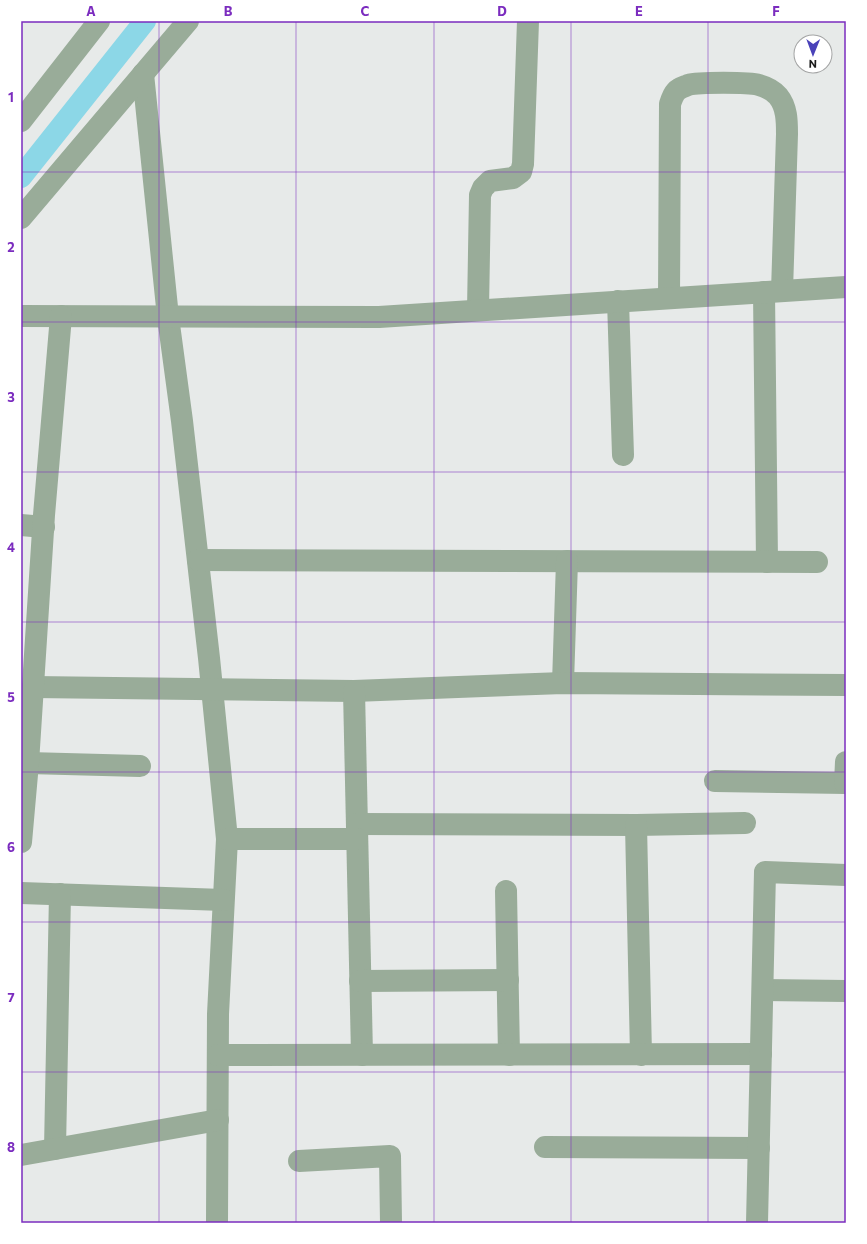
<svg xmlns="http://www.w3.org/2000/svg" width="867" height="1244" font-family="Commissioner,sans-serif">
	<style>
		.lines { fill: none; stroke-linecap: round; stroke-linejoin: round }
		.canal { stroke: #8cd7e7; stroke-width: 22 }
		.minor { stroke: #99ac99; stroke-width: 22 }
		.grid { fill: none; stroke: #7b2cbf; stroke-width: 1; stroke-opacity: 0.55 }
		.neatline { fill: none; stroke: #7b2cbf; stroke-width: 1.5 }
		.grid-label { font-size: 13px; text-anchor: middle; font-weight: bold; fill: #7b2cbf }
	</style>
	<rect width="100%" height="100%" fill="#e7eae9"/>
	<g class="lines">
		<polyline class="canal" points="21,177 145,21"/>
		<g class="minor">
			<polyline points="143,74 168,317 182,421 209,658 227,839 218,1014 217,1223"/>
			<polyline points="21,121 99,21"/>
			<polyline points="21,218 188,21"/>
			<polyline points="764,292 767,562"/>
			<path d="M669 298 670 104C672 98 674 92 679 89 682 87 686 86 688 85 698 82 749 82 759 85 766 87 773 90 778 96 787 107 787 121 787 134L782 291"/>
			<polyline points="618,301 623,455"/>
			<polyline points="478,310 480,195 483,188 490,181 513,178 521,172 523,164 528,21"/>
			<polyline points="21,316 379,317 846,287"/>
			<polyline points="21,525 44,527"/>
			<polyline points="198,560 817,562"/>
			<polyline points="563,683 567,561"/>
			<polyline points="33,687 354,691 563,683 846,685"/>
			<polyline points="354,691 362,1055"/>
			<polyline points="28,763 140,766"/>
			<polyline points="715,781 846,783"/>
			<polyline points="845,783 846,762"/>
			<polyline points="357,824 636,825 745,823"/>
			<polyline points="636,825 641,1055"/>
			<polyline points="227,839 357,839"/>
			<polyline points="21,842 28,763 44,515 61,316"/>
			<polyline points="506,891 509,1055"/>
			<polyline points="21,893 223,900"/>
			<polyline points="360,981 508,980"/>
			<polyline points="763,990 846,991"/>
			<polyline points="218,1055 761,1054"/>
			<polyline points="545,1147 759,1148"/>
			<polyline points="55,1149 60,894"/>
			<polyline points="21,1155 218,1120"/>
			<polyline points="299,1161 390,1156 391,1223"/>
			<polyline points="757,1223 765,872 846,875"/>
		</g>
	</g>
	<path class="grid" d="M159 21V1223M296 21V1223M434 21V1223M571 21V1223M708 21V1223M21 172H846M21 322H846M21 472H846M21 622H846M21 772H846M21 922H846M21 1072H846"/>
	<rect width="867" height="1244" fill="none" stroke="#ffffff" stroke-width="44"/>
	<g transform="translate(813 54) rotate(181)"><circle r="19" fill="#ffffff" stroke="#a3a4a4"/>
	<path d="M0-3L7 15L0 10L-7 15Z" fill="#4a42b9"/>
	<text y="-6" font-size="11" font-weight="bold" text-anchor="middle" fill="#1a1b1b">N</text>
	</g>
	<rect x="22" y="22" width="823" height="1200" class="neatline"/>
	<g class="grid-label">
		<text x="91" y="16">A</text>
		<text x="228" y="16">B</text>
		<text x="365" y="16">C</text>
		<text x="502" y="16">D</text>
		<text x="639" y="16">E</text>
		<text x="776" y="16">F</text>
		<text x="11" y="102">1</text>
		<text x="11" y="252">2</text>
		<text x="11" y="402">3</text>
		<text x="11" y="552">4</text>
		<text x="11" y="702">5</text>
		<text x="11" y="852">6</text>
		<text x="11" y="1002">7</text>
		<text x="11" y="1152">8</text>
	</g>
</svg>
